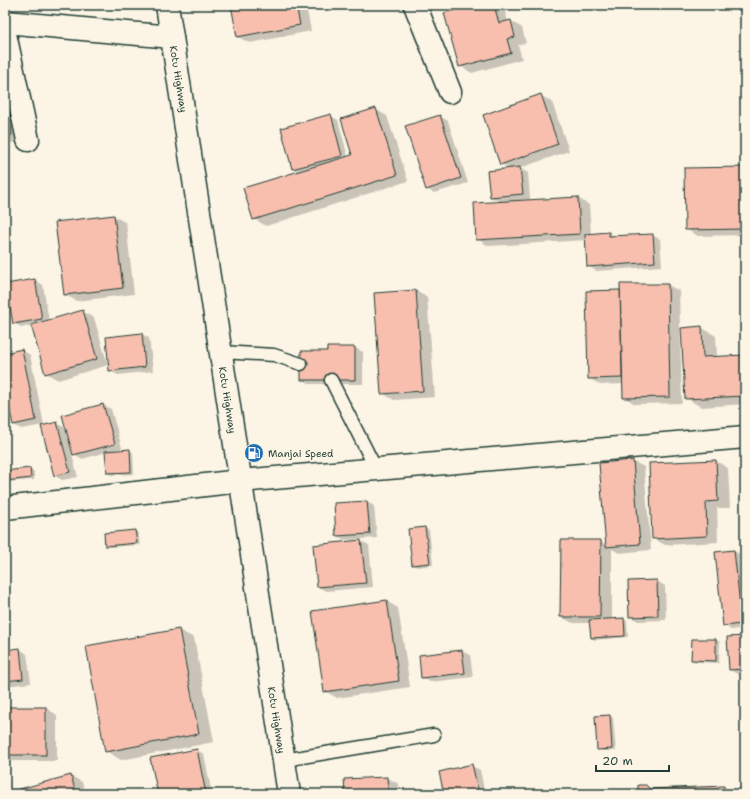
<svg xmlns="http://www.w3.org/2000/svg" width="750" height="799" font-family="'Shantell Sans',sans-serif">
	<style>
		.shadow { fill: #0003 }
		.building { fill: #f8bfaf; stroke: #1f3d34 }
		.lines { fill: none; stroke-linecap: round; stroke-linejoin: round }
		.service-casing { stroke: #1f3d34; stroke-width: 15 }
		.minor-casing { stroke: #1f3d34; stroke-width: 25 }
		.tertiary-casing { stroke: #1f3d34; stroke-width: 25 }
		.service { stroke: #fcf5e5; stroke-width: 12 }
		.minor { stroke: #fcf5e5; stroke-width: 22 }
		.tertiary { stroke: #fcf5e5; stroke-width: 22 }
		.labels { text-anchor: middle; stroke-width: 3.5; stroke-linejoin: round; paint-order: stroke }
		.street-label { font-size: 10px; fill: #1f3d34; stroke: #fcf5e5 }
		.poi-label { font-size: 10px; fill: #1f3d34; stroke: #fcf5e5; text-anchor: start }
	</style>
	<rect width="100%" height="100%" fill="#fcf5e5"/>
	<filter id="ink" filterUnits="userSpaceOnUse"><feTurbulence type="fractalNoise" baseFrequency=".025" numOctaves="2"/><feDisplacementMap in="SourceGraphic" scale="8" xChannelSelector="R" yChannelSelector="G"/><feConvolveMatrix kernelMatrix="1 2 1 2 8 2 1 2 1" color-interpolation-filters="sRGB"/></filter>
	<g filter="url(#ink)">
		<g class="shadow">
			<polygon points="232,5 307,5 306,5 311,31 250,43 238,37"/>
			<polygon points="476,5 500,5 504,7 508,22 511,21 522,28 526,43 518,45 522,59 472,73 460,66"/>
			<polygon points="5,92 7,92 23,141 5,144"/>
			<polygon points="540,95 552,102 569,151 520,168 528,173 530,199 519,200 519,201 578,198 589,205 591,234 609,233 615,237 652,235 660,239 662,266 596,271 588,266 586,240 489,246 477,239 500,202 491,197 510,169 501,164"/>
			<polygon points="375,109 387,116 408,181 266,226 254,219 299,172 293,169 282,129 330,115 338,120 348,157 353,155"/>
			<polygon points="440,116 448,121 468,183 434,193 426,189"/>
			<polygon points="745,168 745,235 698,236 686,229"/>
			<polygon points="114,216 126,223 134,294 77,301 65,295"/>
			<polygon points="35,280 43,285 49,321 82,311 94,318 108,365 58,380 46,373 32,326 21,327 14,323"/>
			<polygon points="668,285 679,291 682,403 635,404 624,397 623,384 600,385 589,378 587,292 621,291"/>
			<polygon points="416,291 427,297 435,397 394,400 382,393"/>
			<polygon points="701,327 716,336 717,358 745,356 745,404 701,407 686,398"/>
			<polygon points="142,334 149,338 153,371 118,375 110,371"/>
			<polygon points="355,348 363,352 363,384 310,384 302,379 328,352"/>
			<polygon points="22,350 30,355 44,425 21,429 14,425 5,383 5,354"/>
			<polygon points="103,405 111,409 122,448 114,450 130,450 133,453 134,474 111,475 108,473 107,452 82,459 74,454 64,416"/>
			<polygon points="57,423 65,428 78,477 62,480 55,476"/>
			<polygon points="632,461 644,467 651,550 619,553 612,549 612,620 624,619 627,621 628,637 595,640 592,638 590,623 573,623 561,617 600,541 607,545"/>
			<polygon points="716,461 728,468 730,508 717,508 718,542 665,545 653,538"/>
			<polygon points="30,469 34,472 34,480 5,482 5,472"/>
			<polygon points="367,502 374,506 377,538 345,540 337,536"/>
			<polygon points="425,528 429,530 433,565 417,567 413,565"/>
			<polygon points="135,531 138,533 140,545 110,547 106,545"/>
			<polygon points="361,541 369,545 373,587 326,591 318,587"/>
			<polygon points="734,551 742,555 745,583 745,628 731,630 724,625 716,553"/>
			<polygon points="657,581 665,586 666,620 638,621 630,616"/>
			<polygon points="386,601 398,608 410,687 337,698 325,691"/>
			<polygon points="5,606 6,607 10,635 5,636"/>
			<polygon points="179,630 194,638 214,742 121,760 106,751"/>
			<polygon points="745,637 745,673 737,674 729,669"/>
			<polygon points="716,640 720,642 719,663 696,662 692,660"/>
			<polygon points="20,649 27,654 31,683 5,686 5,651"/>
			<polygon points="462,651 470,655 473,677 430,682 422,678 420,656"/>
			<polygon points="5,708 46,708 57,715 57,761 5,761"/>
			<polygon points="610,716 613,718 616,751 602,751 598,749"/>
			<polygon points="196,750 204,754 212,794 159,794"/>
			<polygon points="472,766 480,770 485,794 445,794"/>
			<polygon points="71,776 82,782 86,794 5,794"/>
			<polygon points="387,778 399,784 399,794 346,794 345,780"/>
			<polygon points="646,786 652,790 724,787 736,794 621,794 639,792"/>
		</g>
		<g class="building">
			<polygon points="231,5 296,5 300,25 237,37"/>
			<polygon points="472,5 494,5 499,23 511,20 515,37 507,39 511,53 459,67 444,13"/>
			<polygon points="5,91 7,91 12,135 5,136"/>
			<polygon points="541,94 558,144 500,165 483,115"/>
			<polygon points="376,108 397,175 253,220 243,188 352,155 341,119"/>
			<polygon points="331,114 342,156 292,169 281,128"/>
			<polygon points="440,115 461,178 426,190 405,126"/>
			<polygon points="520,167 523,194 490,197 487,171"/>
			<polygon points="745,167 745,229 685,230 684,168"/>
			<polygon points="578,197 580,234 476,240 474,203"/>
			<polygon points="114,215 123,288 64,295 55,222"/>
			<polygon points="609,232 609,236 653,234 655,262 587,267 585,234"/>
			<polygon points="35,279 42,319 13,324 6,284"/>
			<polygon points="620,284 668,284 670,397 623,398"/>
			<polygon points="416,290 423,391 381,394 374,293"/>
			<polygon points="620,290 622,378 588,379 586,291"/>
			<polygon points="83,310 97,359 45,374 31,325"/>
			<polygon points="702,326 703,357 745,355 745,396 685,399 681,328"/>
			<polygon points="142,333 145,367 109,371 106,337"/>
			<polygon points="327,347 355,347 355,380 301,380 301,351 327,351"/>
			<polygon points="22,349 36,420 13,425 5,388 5,353"/>
			<polygon points="103,404 115,444 73,455 62,415"/>
			<polygon points="57,422 70,472 54,476 41,426"/>
			<polygon points="130,449 131,472 107,473 105,451"/>
			<polygon points="633,460 640,544 606,547 599,463"/>
			<polygon points="716,460 718,501 706,502 707,536 652,539 649,463"/>
			<polygon points="30,468 31,478 5,481 5,471"/>
			<polygon points="367,501 370,534 336,536 334,503"/>
			<polygon points="425,527 430,563 412,565 408,529"/>
			<polygon points="135,530 137,543 105,546 104,533"/>
			<polygon points="743,534 745,534 745,550 744,550"/>
			<polygon points="361,540 366,583 317,587 313,545"/>
			<polygon points="561,540 601,540 600,617 560,617"/>
			<polygon points="734,550 742,624 723,626 715,552"/>
			<polygon points="657,580 658,616 629,617 628,581"/>
			<polygon points="387,600 399,681 324,692 312,611"/>
			<polygon points="624,618 625,636 591,638 589,620"/>
			<polygon points="179,629 199,734 105,752 86,646"/>
			<polygon points="745,636 745,669 729,670 727,637"/>
			<polygon points="692,639 716,639 716,661 691,660"/>
			<polygon points="20,648 23,679 5,681 5,650"/>
			<polygon points="462,650 465,673 421,678 419,655"/>
			<rect x="5" y="707" width="41" height="48"/>
			<polygon points="610,715 612,749 597,750 595,716"/>
			<polygon points="197,749 206,794 158,794 150,758"/>
			<polygon points="472,764 479,794 444,794 439,772"/>
			<polygon points="71,775 76,794 5,794 5,793"/>
			<polygon points="387,777 388,794 345,794 344,779"/>
			<polygon points="638,785 646,785 650,789 724,786 724,794 620,794 620,792 638,791"/>
		</g>
		<g class="lines">
			<defs>
				<g id="service">
					<polyline points="220,352 274,355 301,364"/>
					<polyline points="331,380 376,469"/>
					<polyline points="284,760 434,735"/>
				</g>
				<g id="minor">
					<polyline points="415,5 450,92"/>
					<polyline points="5,22 172,37"/>
					<polyline points="5,34 28,140"/>
					<polyline points="5,508 240,481"/>
				</g>
				<g id="tertiary">
					<polyline points="167,5 289,794"/>
					<polyline points="240,481 745,437"/>
				</g>
			</defs>
			<use href="#service" class="service-casing"/>
			<use href="#minor" class="minor-casing"/>
			<use href="#tertiary" class="tertiary-casing"/>
			<use href="#service" class="service"/>
			<use href="#minor" class="minor"/>
			<use href="#tertiary" class="tertiary"/>
		</g>
	</g>
	<defs>
		<symbol id="fuel-disc" viewBox="-11 -11 22 22"><circle r="9.5" fill="#1f6fb2" stroke="#fcf5e5"/><path d="M-5.5-6h7V0h2V4h1.3V-2.5L3-4.5l.8-.8L6-3V5H2.5V1h-1V6h-7ZM-4.2-4.7v3.2H.2V-4.7Z" fill="#fff"/></symbol>
	</defs>
	<g fill-rule="evenodd">
		<use href="#fuel-disc" x="243" y="442" width="22" height="22"/>
	</g>
	<g class="labels">
		<g class="street-label">
			<text transform="translate(179 79) rotate(81)" y="4">Kotu Highway</text>
			<text transform="translate(228 400) rotate(81)" y="4">Kotu Highway</text>
			<text transform="translate(277 720) rotate(81)" y="4">Kotu Highway</text>
		</g>
		<g class="poi-label">
			<text x="268" y="457">Manjai Speed</text>
		</g>
	</g>
	<rect width="750" height="799" fill="none" stroke="#fcf5e5" stroke-width="20"/>
	<rect x="10" y="10" width="730" height="779" fill="none" stroke="#1f3d34" stroke-width="1.5" filter="url(#ink)"/>
	<path d="M596 765v6h73v-6" fill="none" stroke="#1f3d34" stroke-width="2"/>
	<text x="602" y="765" font-size="12" fill="#1f3d34" stroke="#fcf5e5" stroke-width="3" paint-order="stroke">20 m</text>
</svg>
